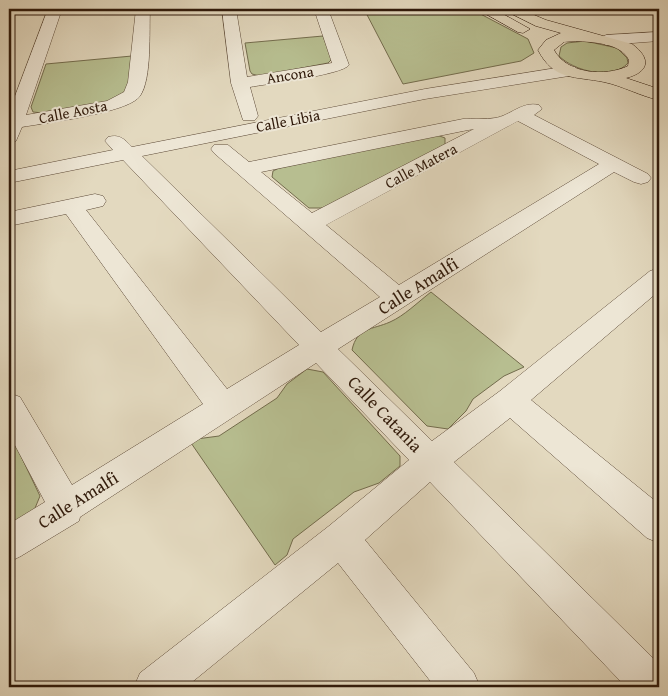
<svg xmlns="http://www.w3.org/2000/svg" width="668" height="696" font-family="'Gentium Book Plus',serif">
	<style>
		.green { fill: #b7be90; stroke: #736c4d }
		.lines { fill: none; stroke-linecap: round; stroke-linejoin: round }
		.minor-casing { stroke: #5c4937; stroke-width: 1 }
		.major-casing { stroke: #2f190a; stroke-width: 1 }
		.minor { fill: #ede6d5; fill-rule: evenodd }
		.major { fill: #e3d9bf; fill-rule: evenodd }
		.labels { text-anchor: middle; stroke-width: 4; stroke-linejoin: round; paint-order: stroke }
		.far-street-label { font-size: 15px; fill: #2f190a; stroke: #ede6d5 }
		.street-label { font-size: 18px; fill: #2f190a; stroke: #ede6d5 }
	</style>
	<rect width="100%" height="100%" fill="#e3d9bf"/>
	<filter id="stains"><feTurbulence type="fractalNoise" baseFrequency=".004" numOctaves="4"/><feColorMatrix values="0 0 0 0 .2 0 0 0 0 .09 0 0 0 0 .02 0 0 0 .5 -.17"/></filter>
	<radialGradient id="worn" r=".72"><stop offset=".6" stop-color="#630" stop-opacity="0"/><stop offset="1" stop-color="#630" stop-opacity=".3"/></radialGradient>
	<g class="green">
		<polygon points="364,9 471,9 528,39 534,53 521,61 403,84"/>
		<polygon points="323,36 332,59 328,63 260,76 252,74 250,71 245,43"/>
		<path d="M585 41 617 48 627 58 628 63C612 81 574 71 559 56L561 47 567 43Z"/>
		<polygon points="132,56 129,94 122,99 43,113 33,112 31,107 46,64"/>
		<polygon points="437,135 445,138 445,145 323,208 309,208 272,177 273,171 279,168"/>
		<path d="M431 292 524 367 504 376 473 399 466 411 448 429 427 426 352 350C357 327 372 330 390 322 404 316 418 302 431 292Z"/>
		<polygon points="307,369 323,372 400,456 400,466 379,483 354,492 293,539 287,555 275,565 189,440 219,436 277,398 287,384"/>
		<polygon points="9,431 40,496 33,513 9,528"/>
	</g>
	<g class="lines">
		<defs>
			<g id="minor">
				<path d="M48 9H62L26 115 107 101 124 92 128 82 136 9H150C149 31 152 79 140 96 129 113 44 123 22 127L16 141 9 143V112Z"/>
				<path d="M222 9H236L247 77 332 63 314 9H328L349 65C342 75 266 84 250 87L258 116 255 120H243L231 83Z"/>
				<polygon points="659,32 659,41 606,45 598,40 606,35"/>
				<path d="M569 66 575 67 577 71 575 75 425 99 142 156 321 332 380 297 214 153 211 149 214 145H228L249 162 463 119C473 118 485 120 495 118 510 116 522 101 539 105L542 109 534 115 648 174 651 178 648 182 641 184 634 182 614 172 338 349 432 441 500 391 650 271 659 268V291L531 400 659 504V543L647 538 510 418 454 462 659 664V687H626L430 482 365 540 474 673 480 687H435L338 563 186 687H134L140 673 329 526 409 460 316 363 80 517 79 521 21 556 9 562V524L45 502 9 434V393L20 397 72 485 203 404 66 214 9 226V212L95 194 103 196 106 201 103 206 86 210 227 389 299 345 123 160 9 183V171L113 150 105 141 108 137C120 134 124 139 132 147L425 89ZM518 121 599 164 399 285 326 225ZM474 129 312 213 261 172 463 131Z"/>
			</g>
			<g id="major">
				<polygon points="477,9 494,9 530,29 523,33 518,32"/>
				<path d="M502 9H520L546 20 632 44C651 58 650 72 626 78L659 89V100C640 96 623 86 604 82 575 76 554 81 538 50L546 40 561 33 536 26ZM576 41C593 42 621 43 629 60L628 66C605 77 567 74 554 50L564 42Z"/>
			</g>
		</defs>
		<use href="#minor" class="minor-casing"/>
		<use href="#major" class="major-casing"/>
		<use href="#minor" class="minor"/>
		<use href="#major" class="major"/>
	</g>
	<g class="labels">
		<g class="far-street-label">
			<text transform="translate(290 75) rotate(-9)" y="5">Ancona</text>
			<text transform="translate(73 112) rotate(-11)" y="5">Calle Aosta</text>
			<text transform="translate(288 121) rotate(-11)" y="5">Calle Libia</text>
			<text transform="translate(421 166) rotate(-28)" y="5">Calle Matera</text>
		</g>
		<g class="street-label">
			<text transform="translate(418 286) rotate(-32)" y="6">Calle Amalfi</text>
			<text transform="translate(385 414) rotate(46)" y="6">Calle Catania</text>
			<text transform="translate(78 500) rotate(-32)" y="6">Calle Amalfi</text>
		</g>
	</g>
	<rect width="668" height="696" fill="none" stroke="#e3d9bf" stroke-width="30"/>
	<rect x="10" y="10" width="648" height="676" fill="none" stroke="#2f190a" stroke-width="2.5"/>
	<rect x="15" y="15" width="638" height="666" fill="none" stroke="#2f190a"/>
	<rect width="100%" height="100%" filter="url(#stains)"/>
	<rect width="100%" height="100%" fill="url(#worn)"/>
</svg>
